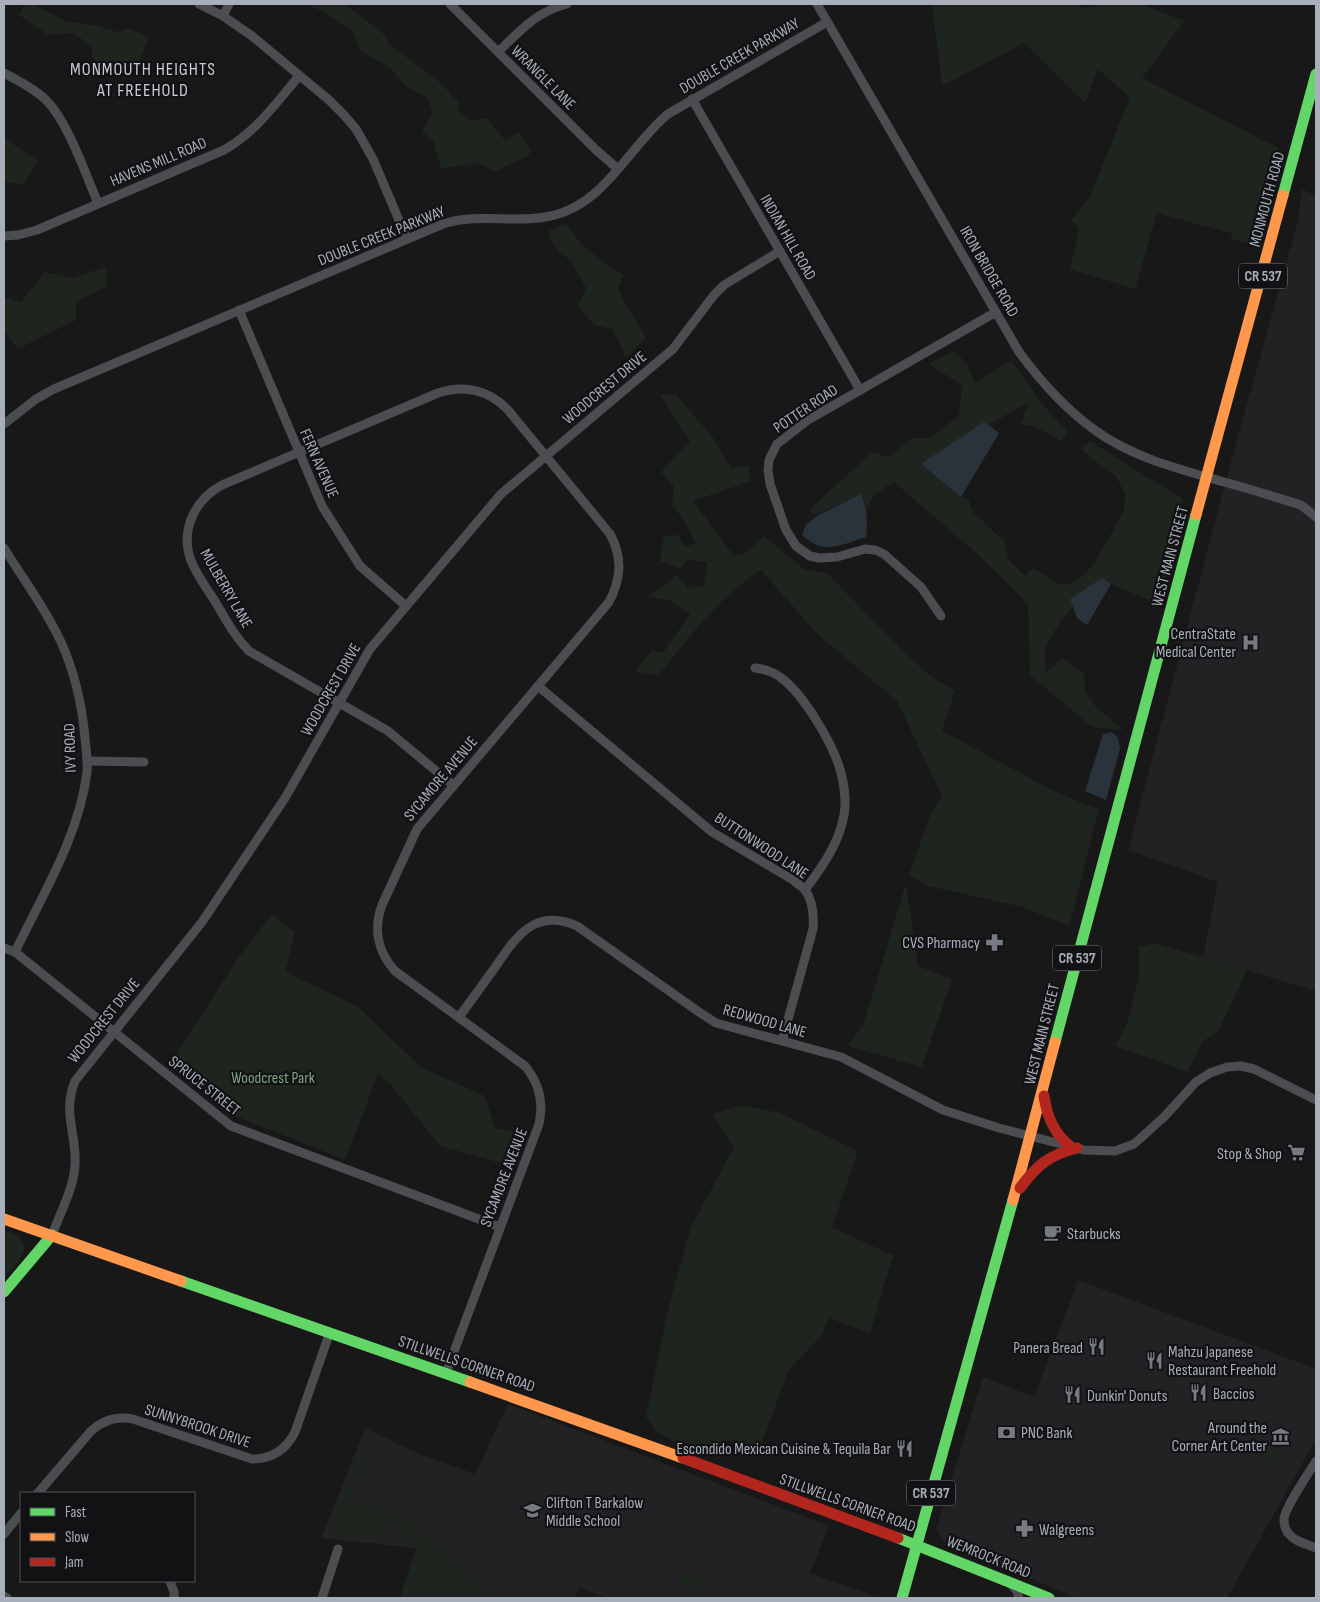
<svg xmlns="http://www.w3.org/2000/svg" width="1320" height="1602" font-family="'Sofia Sans Condensed',sans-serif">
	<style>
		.built { fill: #222224 }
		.green { fill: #1d251e }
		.water { fill: #2a333b }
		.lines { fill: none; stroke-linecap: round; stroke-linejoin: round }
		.street { stroke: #4c4d51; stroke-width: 9 }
		.fast { stroke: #63d668; stroke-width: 11 }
		.slow { stroke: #ff974d; stroke-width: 11 }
		.jam { stroke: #b3261e; stroke-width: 11 }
		.labels { text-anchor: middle; stroke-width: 4.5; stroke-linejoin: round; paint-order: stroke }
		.shield { fill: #121214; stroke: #7b7f88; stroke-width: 1 }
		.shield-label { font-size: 15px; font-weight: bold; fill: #a8aeba }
		.street-label { font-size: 16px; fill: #a8aeba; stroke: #121214 }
		.poi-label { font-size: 16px; fill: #a8aeba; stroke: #121214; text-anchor: start }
		.park-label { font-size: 16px; fill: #7ea580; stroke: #121214 }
		.neighbourhood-label { font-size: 18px; letter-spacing: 1px; fill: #cacdd5; stroke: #121214 }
	</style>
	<rect width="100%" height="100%" fill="#181818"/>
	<g class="built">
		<polygon points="1302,189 1316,196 1316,991 1203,957 1218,882 1128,850 1232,458 1298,221"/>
		<polygon points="1078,1280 1316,1369 1316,1439 1227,1598 1077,1598 944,1542 936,1529 983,1377 1034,1397"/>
		<polygon points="508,1404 829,1526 810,1573 879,1598 608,1598 579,1588 574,1598 400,1598 416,1548 321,1538 365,1428 419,1454 475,1474"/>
	</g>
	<g class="green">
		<polygon points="25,4 33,4 65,21 93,25 118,32 127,28 149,37 135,70 119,60 106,69 92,57 92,47 74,33 48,35 19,15"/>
		<polygon points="306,4 344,4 382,32 389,44 441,83 459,103 458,110 470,121 486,118 506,141 518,132 531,149 529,155 494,172 479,163 441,169 433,140 422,132 433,113 428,99 405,85 389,67 360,51 353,32 322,11"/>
		<polygon points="932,4 1077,4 1081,8 1111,4 1141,4 1184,21 1142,78 1278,148 1267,217 1260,242 1254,245 1231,239 1233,234 1157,213 1135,289 1070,269 1079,228 1071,220 1088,200 1130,98 1098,69 1085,103 1024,43 942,86"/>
		<polygon points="4,138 38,161 23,185 4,182"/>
		<polygon points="566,224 582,245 603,262 624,275 618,288 626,305 646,337 626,358 613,330 593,324 578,306 586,288 571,261 559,251 549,238 550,230"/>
		<polygon points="106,267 107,286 76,302 76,320 18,349 4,331 4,297 21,302 45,272 72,278"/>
		<path d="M954 351 967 364 975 383 1011 360 1042 404 1068 432 1061 441 1035 427 1021 424 1029 402 921 464 961 497 968 499 973 512 1005 542 1008 559 1025 576 1033 568 1060 585 1076 582 1094 564 1124 511 1125 494 1116 476 1092 459 1081 448 1090 441 1147 477 1182 498 1181 526 1159 604 1111 584 1102 578 1070 599 1073 607 1060 622 1045 647V673L1063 658 1084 674 1085 692 1096 707 1124 730 1092 727 1030 675 1028 604 974 551 894 482 875 494 867 509 861 495 815 515 809 510 872 452 889 457 912 438H930L959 416 962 386C951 376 939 373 929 363Z"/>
		<path d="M660 395H676L712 436 731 468 749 466 751 481 693 501 734 556 746 553 764 536 804 569 827 573 908 656 933 678 955 691 942 731 1054 791 1099 810 1069 926 1022 907 928 886 909 875 930 815 942 796 897 701 818 635 761 570C719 596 689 638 658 676L635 671 653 650 663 653 690 614 669 600 648 597 672 579 675 574 688 588 704 585 707 562 687 560 680 568 660 561 664 536 678 535 684 547 696 543 683 519 672 505 674 487 661 472 690 442Z"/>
		<polygon points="906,883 918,966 952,979 922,1067 847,1046 863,1026"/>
		<polygon points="272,914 295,932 285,972 357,1006 422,1068 485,1096 495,1128 526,1135 514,1167 440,1146 391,1085 378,1074 345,1160 235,1116 195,1083 172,1061 238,958"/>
		<polygon points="1154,943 1247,970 1219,1030 1202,1042 1188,1072 1115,1046 1127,1024 1139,976 1139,947"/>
		<polygon points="743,1105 780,1113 858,1151 832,1227 894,1256 886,1278 870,1333 829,1318 821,1336 788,1371 757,1457 728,1440 702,1455 657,1432 646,1417 669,1305 691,1227 734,1147 712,1114"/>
		<path d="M4 1230 18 1235 23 1242 21 1244 24 1243C27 1256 12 1268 4 1277Z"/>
		<polygon points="1260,1438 1281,1451 1273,1463 1253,1452"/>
		<polygon points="358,1456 365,1459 351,1499 385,1512 389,1507 396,1509 403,1514 490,1598 400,1598 418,1546 402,1539 397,1523 389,1520 381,1535 338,1537 329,1532"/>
		<polygon points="683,1572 706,1578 703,1590 680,1584"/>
	</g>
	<g class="water">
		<polygon points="984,422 999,433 961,497 921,464"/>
		<path d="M861 494C867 509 868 521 866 537 840 545 825 556 802 535L806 525 817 516Z"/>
		<polygon points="1102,578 1111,584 1087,625 1077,618 1070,599"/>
		<polygon points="1112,732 1118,738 1120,749 1106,800 1085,791 1103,734"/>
	</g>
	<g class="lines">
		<g class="street">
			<polyline points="199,4 223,16 252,36 329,100 344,115 356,129 373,159 407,239"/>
			<polyline points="450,4 595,149 618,169"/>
			<path d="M817 4 1019 352C1041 382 1065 409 1096 431 1134 458 1179 469 1224 482 1250 489 1275 497 1301 505L1316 517"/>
			<polyline points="223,16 229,4"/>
			<path d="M498 52C521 30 536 12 567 4"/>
			<path d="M4 73C18 81 34 88 46 100 68 122 85 173 98 203"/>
			<polyline points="692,99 860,390"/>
			<path d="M4 236 18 235 37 230 224 150C256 132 276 103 299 76"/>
			<polyline points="239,310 322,506 360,566 406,606"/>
			<path d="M4 424 36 399 54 389 443 224C477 213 511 223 545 217 604 208 627 148 668 114L827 22"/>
			<path d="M4 548C23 579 46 609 61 642 75 673 82 704 85 738 86 749 88 761 87 772 79 836 43 894 15 952"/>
			<polyline points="941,616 921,587 884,554 875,550 865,549 837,557 819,558 810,556 796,546 786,530 770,484 768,470 769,460 777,444 808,420 996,312"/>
			<path d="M755 668C764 669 772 671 780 677 804 694 836 748 842 777 845 790 846 803 844 815 839 844 822 867 805 890"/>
			<path d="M538 686 712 832 793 880C796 883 802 886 805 890 813 901 814 917 813 929L782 1041"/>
			<polyline points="87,761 144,762"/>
			<polyline points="4,948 15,952 231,1126 500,1227"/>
			<path d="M459 1017C471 1001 482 985 494 969 515 938 534 907 577 926L699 1012 716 1023 841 1057 943 1110 999 1128 1084 1150 1115 1151 1134 1144 1164 1117 1196 1082 1210 1073 1227 1067 1241 1066 1254 1069 1316 1100"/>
			<path d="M52 1235C60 1213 74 1188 75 1165 77 1135 62 1112 75 1081L202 922 285 798 370 649 501 494 673 349 714 295 724 285 780 251"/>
			<path d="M446 1373 539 1124C544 1102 539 1083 525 1066L395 971C378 952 373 929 382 905L417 829 609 602C621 579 623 558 610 534L508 410C489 390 464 384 438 393L222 485C194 500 179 532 192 563 198 577 208 590 216 603 226 620 235 637 249 651L388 731 453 785"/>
			<path d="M1316 1461C1309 1473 1285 1507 1284 1519 1284 1525 1285 1530 1289 1534 1295 1542 1307 1544 1316 1548"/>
			<path d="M38 1493 91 1431C103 1420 118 1416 133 1419L252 1459C271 1459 286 1450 295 1432L330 1332"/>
			<polyline points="4,1534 21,1513"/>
			<polyline points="170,1581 174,1592 174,1598"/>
			<polyline points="1010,1583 1017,1591 1019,1598"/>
			<polyline points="4,1596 7,1598"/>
			<polyline points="322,1598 338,1549"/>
		</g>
		<g class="fast">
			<polyline points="1283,195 1316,74"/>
			<polyline points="1055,1042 1196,515"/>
			<polyline points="181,1281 470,1382"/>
			<polyline points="4,1292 52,1235"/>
			<polyline points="898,1538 1049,1598"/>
			<polyline points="902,1598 1013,1200"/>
		</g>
		<g class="slow">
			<polyline points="1196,515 1283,195"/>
			<polyline points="1013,1200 1055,1042"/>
			<polyline points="4,1219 181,1281"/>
			<polyline points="470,1382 683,1458"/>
		</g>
		<g class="jam">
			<path d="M1044 1096C1047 1117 1054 1134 1071 1147"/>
			<path d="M1020 1188C1037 1165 1049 1155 1077 1148"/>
			<polyline points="683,1458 898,1538"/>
		</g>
	</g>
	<defs>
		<symbol id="hospital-bare" viewBox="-9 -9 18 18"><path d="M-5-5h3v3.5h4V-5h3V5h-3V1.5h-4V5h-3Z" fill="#767a81" stroke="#121214" stroke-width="2.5" paint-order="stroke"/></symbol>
		<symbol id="pharmacy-bare" viewBox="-9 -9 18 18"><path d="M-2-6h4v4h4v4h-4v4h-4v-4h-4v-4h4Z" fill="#767a81" stroke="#121214" stroke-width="2.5" paint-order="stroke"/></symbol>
		<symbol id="supermarket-bare" viewBox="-9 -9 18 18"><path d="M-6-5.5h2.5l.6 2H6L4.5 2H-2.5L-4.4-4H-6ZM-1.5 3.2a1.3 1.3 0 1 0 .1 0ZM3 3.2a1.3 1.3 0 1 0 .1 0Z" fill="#767a81" stroke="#121214" stroke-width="2.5" paint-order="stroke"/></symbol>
		<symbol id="cafe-bare" viewBox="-9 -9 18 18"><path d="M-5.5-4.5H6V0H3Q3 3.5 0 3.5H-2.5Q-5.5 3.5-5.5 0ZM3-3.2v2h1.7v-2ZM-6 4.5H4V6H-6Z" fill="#767a81" stroke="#121214" stroke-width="2.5" paint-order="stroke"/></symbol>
		<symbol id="restaurant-bare" viewBox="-9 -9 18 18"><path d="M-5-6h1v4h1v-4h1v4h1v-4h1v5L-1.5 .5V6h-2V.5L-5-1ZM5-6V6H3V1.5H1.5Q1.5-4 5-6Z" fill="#767a81" stroke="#121214" stroke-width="2.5" paint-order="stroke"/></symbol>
		<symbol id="bank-bare" viewBox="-9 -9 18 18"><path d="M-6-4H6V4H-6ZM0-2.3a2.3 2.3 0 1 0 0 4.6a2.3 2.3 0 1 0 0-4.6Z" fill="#767a81" stroke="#121214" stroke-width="2.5" paint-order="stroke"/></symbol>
		<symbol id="museum-bare" viewBox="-9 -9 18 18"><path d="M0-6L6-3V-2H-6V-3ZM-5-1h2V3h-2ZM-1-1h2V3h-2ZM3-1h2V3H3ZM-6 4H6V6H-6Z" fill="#767a81" stroke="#121214" stroke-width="2.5" paint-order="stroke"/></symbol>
		<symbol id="school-bare" viewBox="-9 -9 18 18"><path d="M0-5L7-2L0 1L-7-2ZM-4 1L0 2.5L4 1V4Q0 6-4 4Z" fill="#767a81" stroke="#121214" stroke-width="2.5" paint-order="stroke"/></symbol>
	</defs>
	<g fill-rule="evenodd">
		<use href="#hospital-bare" x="1238" y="630" width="25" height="25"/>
		<use href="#pharmacy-bare" x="982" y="930" width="25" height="25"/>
		<use href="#supermarket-bare" x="1284" y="1140" width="25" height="25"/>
		<use href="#cafe-bare" x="1040" y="1220" width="25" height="25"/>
		<use href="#restaurant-bare" x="1084" y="1334" width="25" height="25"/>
		<use href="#restaurant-bare" x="1142" y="1348" width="25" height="25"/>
		<use href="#restaurant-bare" x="1186" y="1380" width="25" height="25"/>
		<use href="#restaurant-bare" x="1060" y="1382" width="25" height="25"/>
		<use href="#bank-bare" x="994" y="1420" width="25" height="25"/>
		<use href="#museum-bare" x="1268" y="1424" width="25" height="25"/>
		<use href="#restaurant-bare" x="892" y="1436" width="25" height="25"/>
		<use href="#school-bare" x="520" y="1498" width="25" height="25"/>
		<use href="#pharmacy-bare" x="1012" y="1516" width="25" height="25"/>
	</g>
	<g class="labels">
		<g class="shield">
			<rect x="1239" y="263.5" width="48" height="25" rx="4"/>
			<rect x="1053" y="945.5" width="48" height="25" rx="4"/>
			<rect x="907" y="1480.5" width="48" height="25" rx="4"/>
		</g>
		<g class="shield-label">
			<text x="1263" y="281">CR 537</text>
			<text x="1077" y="963">CR 537</text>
			<text x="931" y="1498">CR 537</text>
		</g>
		<g class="street-label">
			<text transform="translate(739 55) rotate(-30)" y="6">DOUBLE CREEK PARKWAY</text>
			<text transform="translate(544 77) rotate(45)" y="6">WRANGLE LANE</text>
			<text transform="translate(158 161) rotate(-23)" y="6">HAVENS MILL ROAD</text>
			<text transform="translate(1266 199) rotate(-75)" y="6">MONMOUTH ROAD</text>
			<text transform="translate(381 235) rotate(-22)" y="6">DOUBLE CREEK PARKWAY</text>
			<text transform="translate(789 237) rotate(60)" y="6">INDIAN HILL ROAD</text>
			<text transform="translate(990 271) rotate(60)" y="6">IRON BRIDGE ROAD</text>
			<text transform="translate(604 387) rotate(-40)" y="6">WOODCREST DRIVE</text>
			<text transform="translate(805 408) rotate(-34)" y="6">POTTER ROAD</text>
			<text transform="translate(320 463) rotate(66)" y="6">FERN AVENUE</text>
			<text transform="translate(1169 556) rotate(-75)" y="6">WEST MAIN STREET</text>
			<text transform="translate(227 588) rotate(60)" y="6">MULBERRY LANE</text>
			<text transform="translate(330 689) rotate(-60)" y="6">WOODCREST DRIVE</text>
			<text transform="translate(69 748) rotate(-92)" y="6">IVY ROAD</text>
			<text transform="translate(440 778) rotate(-50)" y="6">SYCAMORE AVENUE</text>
			<text transform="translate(762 845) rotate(33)" y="6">BUTTONWOOD LANE</text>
			<text transform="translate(103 1020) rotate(-51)" y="6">WOODCREST DRIVE</text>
			<text transform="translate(765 1020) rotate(16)" y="6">REDWOOD LANE</text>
			<text transform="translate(1041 1034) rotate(-76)" y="6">WEST MAIN STREET</text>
			<text transform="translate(205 1085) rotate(38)" y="6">SPRUCE STREET</text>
			<text transform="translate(503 1177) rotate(-69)" y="6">SYCAMORE AVENUE</text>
			<text transform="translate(467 1363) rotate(19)" y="6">STILLWELLS CORNER ROAD</text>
			<text transform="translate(198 1425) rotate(18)" y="6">SUNNYBROOK DRIVE</text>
			<text transform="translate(848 1502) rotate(20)" y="6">STILLWELLS CORNER ROAD</text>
			<text transform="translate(989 1556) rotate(22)" y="6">WEMROCK ROAD</text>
		</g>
		<g class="poi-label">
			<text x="1236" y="639" text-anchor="end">CentraState<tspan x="1236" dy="18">Medical Center</tspan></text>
			<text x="980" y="948" text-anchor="end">CVS Pharmacy</text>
			<text x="1282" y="1159" text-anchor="end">Stop &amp; Shop</text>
			<text x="1067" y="1239">Starbucks</text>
			<text x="1083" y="1353" text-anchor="end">Panera Bread</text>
			<text x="1168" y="1357">Mahzu Japanese<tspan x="1168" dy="18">Restaurant Freehold</tspan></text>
			<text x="1213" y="1399">Baccios</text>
			<text x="1087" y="1401">Dunkin' Donuts</text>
			<text x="1267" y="1433" text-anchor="end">Around the<tspan x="1267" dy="18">Corner Art Center</tspan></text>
			<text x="1021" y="1438">PNC Bank</text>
			<text x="891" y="1454" text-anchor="end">Escondido Mexican Cuisine &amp; Tequila Bar</text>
			<text x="546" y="1508">Clifton T Barkalow<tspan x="546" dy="18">Middle School</tspan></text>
			<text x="1039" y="1535">Walgreens</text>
		</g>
		<g class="park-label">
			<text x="273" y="1083">Woodcrest Park</text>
		</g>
		<g class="neighbourhood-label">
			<text x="143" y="75">MONMOUTH HEIGHTS<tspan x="143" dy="21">AT FREEHOLD</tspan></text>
		</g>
	</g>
	<rect width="1320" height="1602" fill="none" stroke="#a8aeba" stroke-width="10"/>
	<rect x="20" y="1492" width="175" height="90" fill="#121214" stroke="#4e5056"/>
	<rect x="30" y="1508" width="25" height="8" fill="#63d668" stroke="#4e5056"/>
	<text x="65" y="1517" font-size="15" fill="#a8aeba">Fast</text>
	<rect x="30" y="1533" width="25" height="8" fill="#ff974d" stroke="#4e5056"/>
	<text x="65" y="1542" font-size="15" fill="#a8aeba">Slow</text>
	<rect x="30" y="1558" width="25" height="8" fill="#b3261e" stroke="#4e5056"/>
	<text x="65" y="1567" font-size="15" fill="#a8aeba">Jam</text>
</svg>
